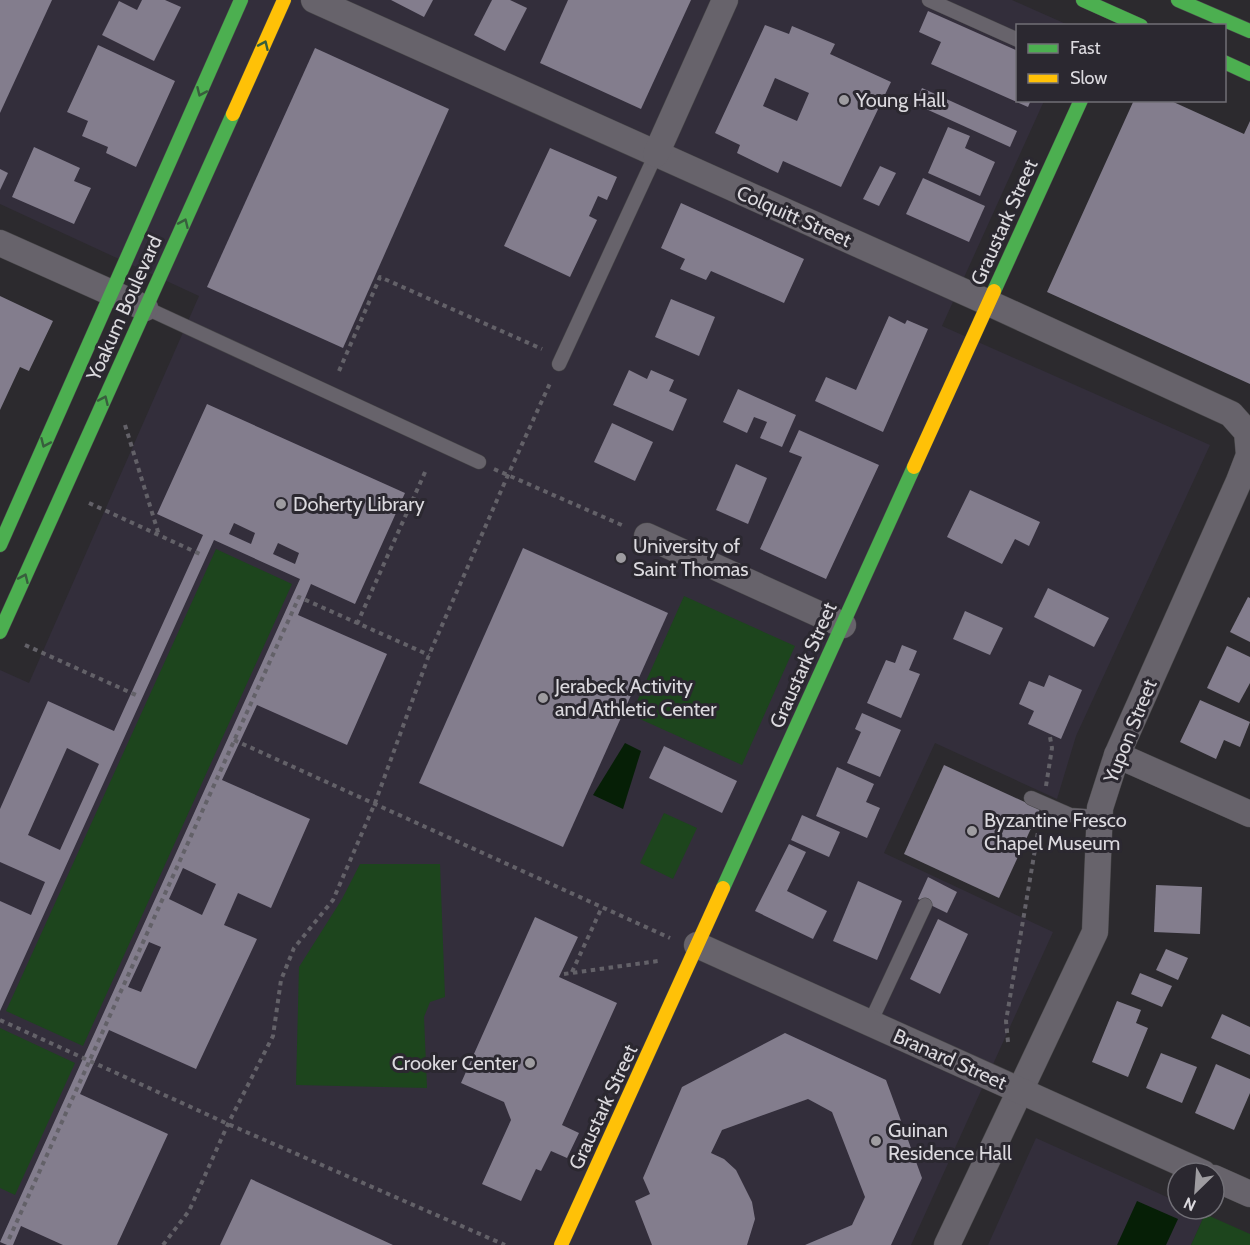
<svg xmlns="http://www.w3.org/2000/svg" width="1250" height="1245" font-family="Cabin,sans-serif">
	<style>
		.built { fill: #332e3b }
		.green { fill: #1d451d }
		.water { fill: #061f06 }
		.building { fill: #837d8d; fill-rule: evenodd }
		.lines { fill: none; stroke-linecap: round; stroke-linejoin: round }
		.lane-casing { stroke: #484749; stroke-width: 15 }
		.street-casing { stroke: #484749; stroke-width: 27 }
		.fast-casing { stroke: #484749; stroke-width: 15 }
		.slow-casing { stroke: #484749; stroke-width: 15 }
		.path { stroke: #636168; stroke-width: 4; stroke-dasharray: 4.5 4.5; stroke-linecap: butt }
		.lane { stroke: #67636b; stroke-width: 14 }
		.street { stroke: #67636b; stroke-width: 26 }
		.fast { stroke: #4caf50; stroke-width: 14 }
		.slow { stroke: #ffc107; stroke-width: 14 }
		.oneway { stroke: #385e3d }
		.poi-dot { fill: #9e9ca0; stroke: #2b2830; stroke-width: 2 }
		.labels { text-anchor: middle; stroke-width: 6; stroke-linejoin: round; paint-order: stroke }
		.poi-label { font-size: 20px; fill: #dbd9de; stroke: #2b2830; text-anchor: start }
		.street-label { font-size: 20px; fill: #dbd9de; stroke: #2b2830 }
	</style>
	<rect width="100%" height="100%" fill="#2c2a2e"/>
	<g class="built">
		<polygon points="0,0 1012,0 1066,24 1018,26 1018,100 1044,101 942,326 1210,445 1076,736 1057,799 935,743 884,853 1053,932 911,1245 0,1245 0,670 29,683 199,296 0,204"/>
		<polygon points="1036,1138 1178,1202 1178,1209 1194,1209 1205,1214 1191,1245 988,1245"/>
	</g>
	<g class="green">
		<polygon points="216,549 292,584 83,1046 6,1011"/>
		<polygon points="684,596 795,646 742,765 631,715"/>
		<polygon points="664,813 697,828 673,879 640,863"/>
		<polygon points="360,864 440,864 445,997 430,1002 424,1017 427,1088 296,1085 299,967 342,899"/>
		<polygon points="0,1028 75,1063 15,1195 0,1188"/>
		<polygon points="1205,1214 1250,1234 1250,1245 1191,1245"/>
	</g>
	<g class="water">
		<polygon points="625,743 641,751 623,809 593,795"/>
		<polygon points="1137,1201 1178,1219 1166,1245 1117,1245"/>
	</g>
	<g class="building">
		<polygon points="0,0 52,0 0,113"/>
		<polygon points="142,0 165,0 181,7 154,61 102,35 119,1 137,10"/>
		<polygon points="391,0 433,0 424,17"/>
		<polygon points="492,0 510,0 527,8 505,51 474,35"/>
		<polygon points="568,0 691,0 641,109 540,63"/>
		<polygon points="928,11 1018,51 1018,100 1031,100 1028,107 931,64 941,42 919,32"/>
		<path d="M765 25 789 34 792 26 835 44 830 54 891 82 841 187 783 161 778 173 737 153 740 145 715 133ZM775 78 809 93 797 121 763 106Z"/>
		<polygon points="98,45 175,81 136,167 106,153 108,147 82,136 88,121 67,112"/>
		<polygon points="315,48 449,109 343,348 207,287"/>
		<polygon points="922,88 1017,131 1010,147 915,104"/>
		<polygon points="1134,100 1169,100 1244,134 1250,121 1250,384 1047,292"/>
		<polygon points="948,127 970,136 965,148 995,162 980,196 928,173"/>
		<polygon points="34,147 80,168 74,181 91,188 74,224 12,197"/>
		<polygon points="550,148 617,177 607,200 598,196 589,216 597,220 570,277 504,246"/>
		<polygon points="880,166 896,173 879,206 863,199"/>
		<polygon points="0,169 8,173 0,190"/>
		<polygon points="923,178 985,206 969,242 906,214"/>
		<polygon points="681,203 804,259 784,303 711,271 706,280 680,269 685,259 661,248"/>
		<polygon points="0,296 53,321 29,371 20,367 0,410"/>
		<polygon points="671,299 715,317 699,356 655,337"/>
		<polygon points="889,316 905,324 907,320 928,329 883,432 815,401 826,377 856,390"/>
		<polygon points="629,370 647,379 651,370 674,380 669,391 687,399 673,431 613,405"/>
		<polygon points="738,389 796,415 782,447 760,438 767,422 754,417 747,433 723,422"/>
		<path d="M207 404 405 493 355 604 311 584 298 615 387 654 347 745 257 705 222 780 310 819 271 908 238 893 224 925 257 939 196 1069 109 1030 80 1094 168 1134 117 1245H63L21 1226 13 1245H7L0 1242 300 579 214 540 0 1011V901L31 915 45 882 0 862V809L48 701 114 731 203 535 157 514ZM234 523 255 533 251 544 229 534ZM278 543 299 553 295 564 273 554ZM67 748 99 764 60 850 28 835ZM183 868 216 884 202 915 169 899ZM149 942 161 947 141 992 128 987Z"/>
		<polygon points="612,423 653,442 635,481 594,462"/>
		<polygon points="799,430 879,465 826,579 760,549 802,457 789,452"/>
		<polygon points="736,464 767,478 748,524 716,510"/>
		<polygon points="970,490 1040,522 1029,546 1015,539 1002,564 947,537"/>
		<polygon points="523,548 668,613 563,847 419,783"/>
		<polygon points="1048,588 1109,618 1094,647 1034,617"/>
		<polygon points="1248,597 1250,598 1250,642 1230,632"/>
		<polygon points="965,611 1003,628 990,655 953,639"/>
		<polygon points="902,645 917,651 909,670 920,674 901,718 867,703 886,660 895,663"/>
		<polygon points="1227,646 1250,657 1250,683 1239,703 1207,688"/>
		<polygon points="1049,675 1082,690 1061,739 1028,724 1034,711 1019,704 1029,681 1044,687"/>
		<polygon points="1200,700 1250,722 1240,747 1224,740 1216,759 1180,742"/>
		<polygon points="862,713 901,730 880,777 847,763 861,732 855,729"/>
		<polygon points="664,746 737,781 722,813 649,778"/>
		<polygon points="944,765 1040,809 999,898 904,854"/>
		<polygon points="837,767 874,784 866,802 880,808 867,838 816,816"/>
		<polygon points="802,815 840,832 829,857 791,840"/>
		<polygon points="789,844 806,852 787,891 827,911 813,939 755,911"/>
		<polygon points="928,877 957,892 947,913 918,899"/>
		<polygon points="858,881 902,901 877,960 833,941"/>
		<polygon points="1156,885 1202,887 1200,934 1154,932"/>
		<polygon points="535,917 578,937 559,977 617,1003 562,1125 579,1133 567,1158 551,1151 541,1171 536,1169 521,1201 482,1184 511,1120 504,1102 461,1083"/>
		<polygon points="938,919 968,934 940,994 910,979"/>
		<polygon points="1166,949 1188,958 1178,980 1156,970"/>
		<polygon points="1140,973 1172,986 1162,1007 1131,994"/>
		<polygon points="1117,1001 1141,1010 1136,1023 1148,1028 1128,1077 1092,1062"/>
		<polygon points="1222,1014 1250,1027 1250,1055 1211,1038"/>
		<polygon points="785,1033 886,1080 922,1178 891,1245 805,1245 852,1225 865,1197 832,1112 808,1099 722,1130 711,1153 724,1159 736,1170 752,1202 755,1219 747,1245 652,1245 635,1201 650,1194 643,1178 682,1087"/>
		<polygon points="1161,1053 1197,1067 1182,1103 1146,1088"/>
		<polygon points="1216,1064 1250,1079 1250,1093 1234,1130 1195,1113"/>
		<polygon points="251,1179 393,1245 220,1245"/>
	</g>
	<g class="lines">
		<defs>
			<g id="lane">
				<polyline points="929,0 1018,40"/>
				<polyline points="146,308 479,462"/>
				<polyline points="559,364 656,154"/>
				<polyline points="1031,798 1070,815 1099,817"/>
				<polyline points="870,1023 925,905"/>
			</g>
			<g id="street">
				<polyline points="314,0 989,303 1231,414 1247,432 1249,455 1239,481 1117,755 1100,808 1095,932 947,1245"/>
				<polyline points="656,154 725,0"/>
				<polyline points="0,243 145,308"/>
				<polyline points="647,536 843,625"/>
				<polyline points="1117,755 1250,814"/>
				<polyline points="697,945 1203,1173"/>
				<polyline points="1214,1178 1250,1194"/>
			</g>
			<g id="fast">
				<polyline points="1083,0 1141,26"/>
				<polyline points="1178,0 1250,31"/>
				<polyline points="1224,62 1250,74"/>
				<polyline points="994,291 1081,100"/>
				<polyline points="0,545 241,0"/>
				<polyline points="0,632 233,114"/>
				<polyline points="723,888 914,467"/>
			</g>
			<g id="slow">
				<polyline points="233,114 284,0"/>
				<polyline points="914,467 994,291"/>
				<polyline points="561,1245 723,888"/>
			</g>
		</defs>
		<use href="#lane" class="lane-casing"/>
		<use href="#street" class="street-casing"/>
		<use href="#fast" class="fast-casing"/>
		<use href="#slow" class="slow-casing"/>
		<g class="path">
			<polyline points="339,371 380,277 542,349"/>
			<polyline points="125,425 159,535"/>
			<polyline points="494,469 624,526"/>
			<polyline points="89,503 200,554"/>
			<polyline points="357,624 426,470"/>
			<polyline points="25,645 136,695"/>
			<polyline points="234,740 670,938"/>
			<polyline points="1046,786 1052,748 1050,737"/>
			<polyline points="572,972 602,907"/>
			<polyline points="564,974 658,961"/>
			<polyline points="0,1020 228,1124 505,1245"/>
			<polyline points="1008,1042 1006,1021 1040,820"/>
			<polyline points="9,1239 299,597 429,655"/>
			<polyline points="163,1245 189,1211 228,1124 273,1036 281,980 294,948 333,900 375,803 429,655 508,475 551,381"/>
		</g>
		<use href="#lane" class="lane"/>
		<use href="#street" class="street"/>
		<use href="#fast" class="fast"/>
		<use href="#slow" class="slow"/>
	</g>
	<defs><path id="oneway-chevron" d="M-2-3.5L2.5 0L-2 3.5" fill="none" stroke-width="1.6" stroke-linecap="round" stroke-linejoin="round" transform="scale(1.5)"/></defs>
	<g class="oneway">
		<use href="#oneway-chevron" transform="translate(264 45) rotate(-66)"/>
		<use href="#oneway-chevron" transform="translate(201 92) rotate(114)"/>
		<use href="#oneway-chevron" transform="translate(184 223) rotate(-66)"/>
		<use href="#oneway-chevron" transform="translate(104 400) rotate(-66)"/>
		<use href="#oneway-chevron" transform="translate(45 443) rotate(114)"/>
		<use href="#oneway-chevron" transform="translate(24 578) rotate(-66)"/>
	</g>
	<g class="poi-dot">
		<circle cx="844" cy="100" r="6"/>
		<circle cx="281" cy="504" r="6"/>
		<circle cx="621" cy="558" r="6"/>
		<circle cx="543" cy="698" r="6"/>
		<circle cx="972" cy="831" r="6"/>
		<circle cx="530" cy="1063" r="6"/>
		<circle cx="876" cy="1141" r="6"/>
	</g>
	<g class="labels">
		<g class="poi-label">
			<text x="856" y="107">Young Hall</text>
			<text x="293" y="511">Doherty Library</text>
			<text x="633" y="553">University of<tspan x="633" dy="23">Saint Thomas</tspan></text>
			<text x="555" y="693">Jerabeck Activity<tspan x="555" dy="23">and Athletic Center</tspan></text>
			<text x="984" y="827">Byzantine Fresco<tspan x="984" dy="23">Chapel Museum</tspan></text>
			<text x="518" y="1070" text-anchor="end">Crooker Center</text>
			<text x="888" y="1137">Guinan<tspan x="888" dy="23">Residence Hall</tspan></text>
		</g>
		<g class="street-label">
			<text transform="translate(794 216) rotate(24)" y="7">Colquitt Street</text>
			<text transform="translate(1004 222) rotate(-66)" y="7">Graustark Street</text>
			<text transform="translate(124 308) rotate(-66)" y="7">Yoakum Boulevard</text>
			<text transform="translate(803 665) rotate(-66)" y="7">Graustark Street</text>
			<text transform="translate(1130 731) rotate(-68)" y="7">Yupon Street</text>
			<text transform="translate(950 1059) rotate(24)" y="7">Branard Street</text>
			<text transform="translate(603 1107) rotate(-65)" y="7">Graustark Street</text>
		</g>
	</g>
	<rect x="1016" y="24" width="210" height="78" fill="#2b2830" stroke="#716f76" stroke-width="1.5"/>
	<rect x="1028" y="44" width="30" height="9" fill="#4caf50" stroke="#716f76" stroke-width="1.5"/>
	<text x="1070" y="54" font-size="18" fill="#dbd9de">Fast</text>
	<rect x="1028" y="74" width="30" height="9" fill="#ffc107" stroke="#716f76" stroke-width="1.5"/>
	<text x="1070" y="84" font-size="18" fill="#dbd9de">Slow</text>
	<g transform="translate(1196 1191) rotate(205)"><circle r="28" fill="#2b2830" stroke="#716f76" stroke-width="1.5"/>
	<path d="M0-4.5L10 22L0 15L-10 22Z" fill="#9e9ca0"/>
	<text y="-9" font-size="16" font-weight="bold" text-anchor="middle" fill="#dbd9de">N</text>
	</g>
</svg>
